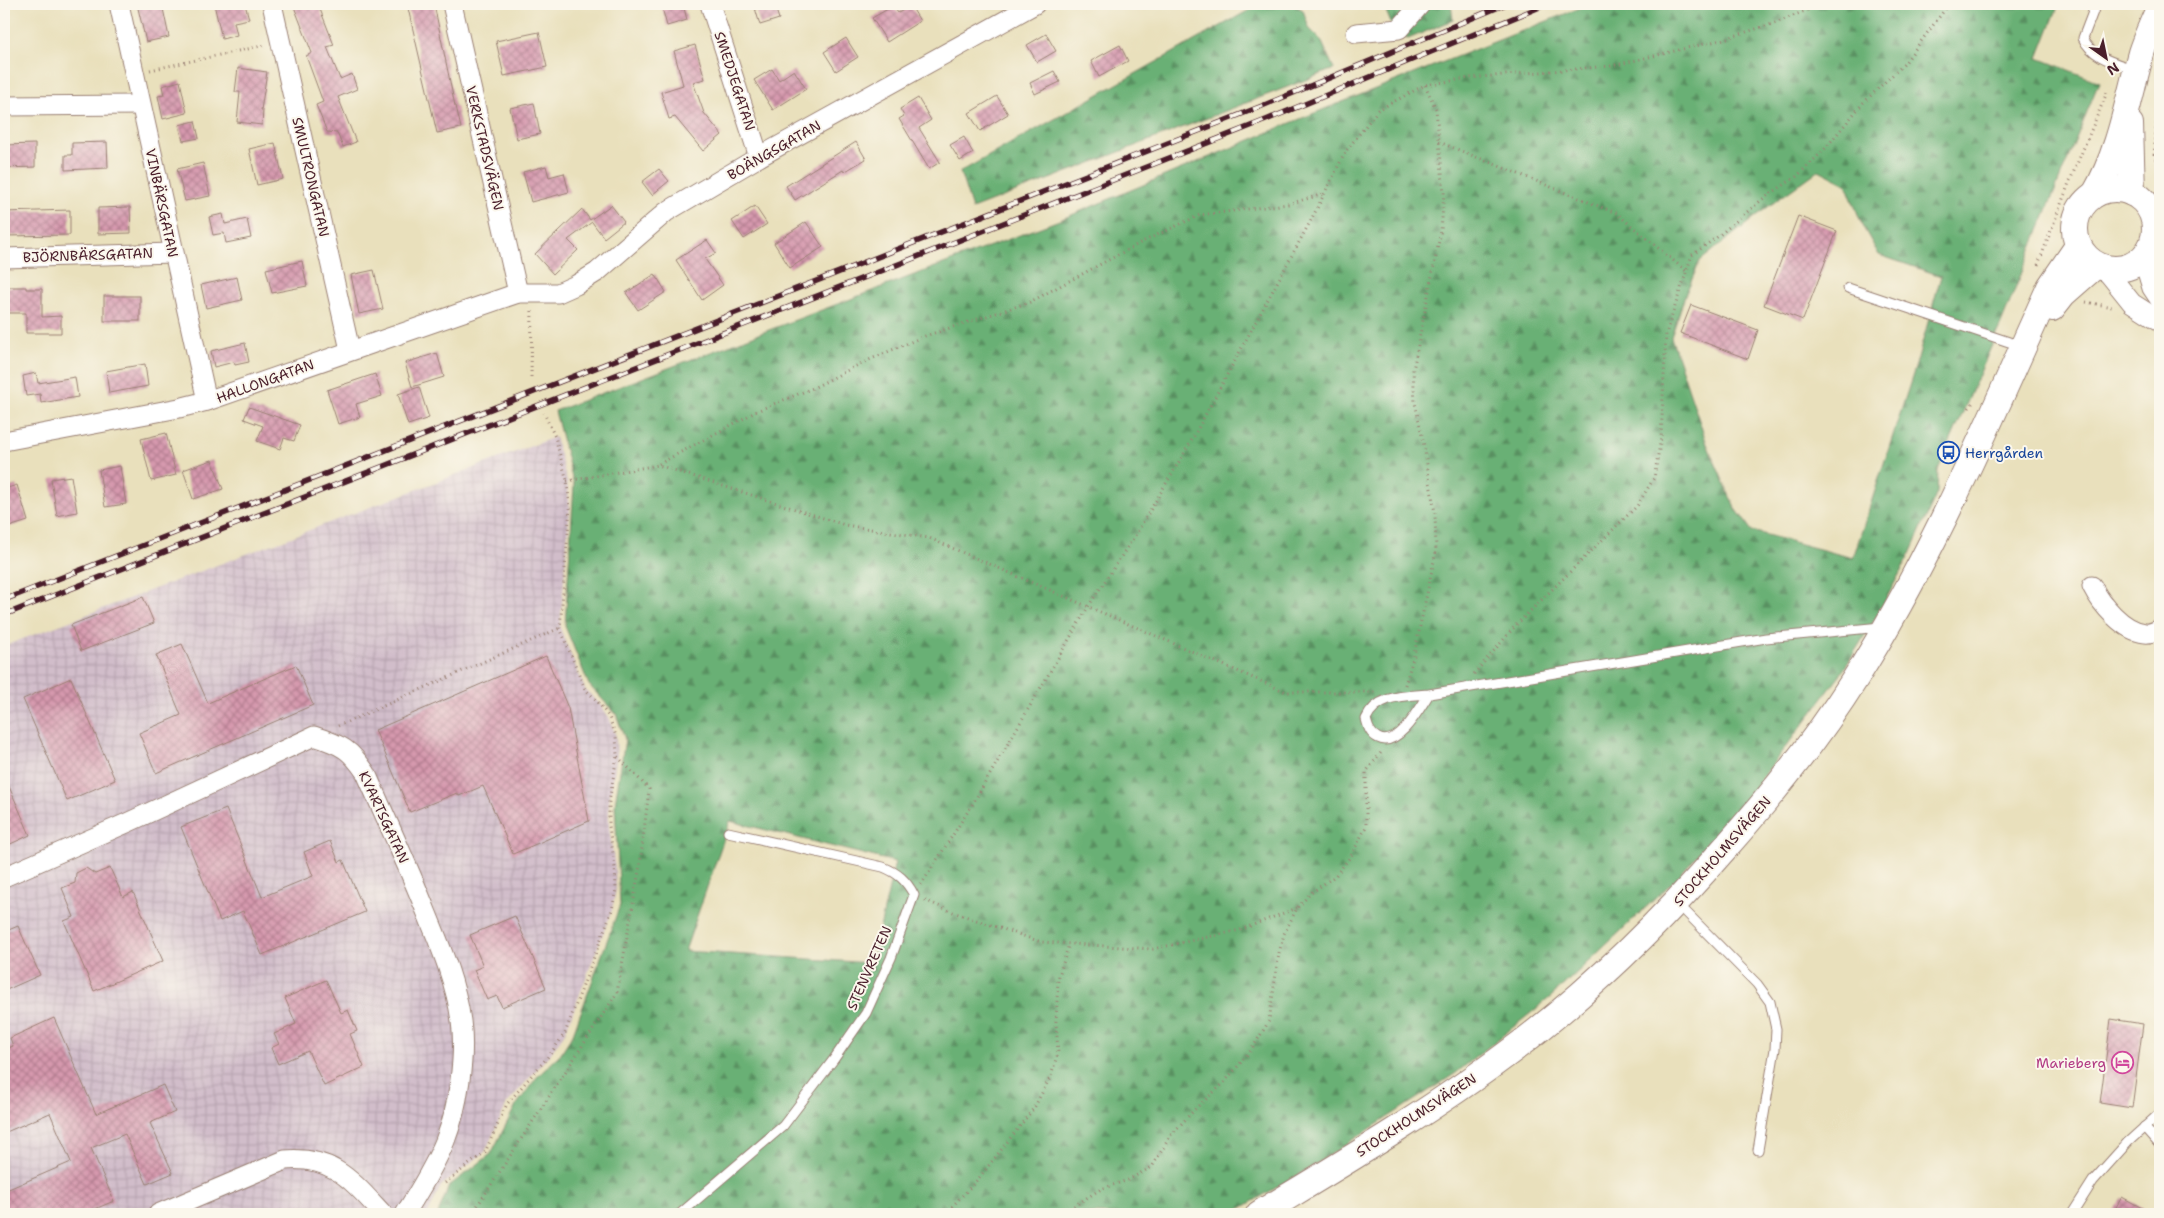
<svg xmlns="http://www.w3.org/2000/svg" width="2164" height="1218" font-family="'Shantell Sans',sans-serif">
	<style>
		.industrial { fill: url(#industrial-grid) }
		.forest { fill: url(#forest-firs); stroke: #5a6850; fill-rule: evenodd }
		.building { fill: url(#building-cross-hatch) }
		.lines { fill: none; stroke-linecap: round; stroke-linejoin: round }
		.lane-casing { stroke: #9a8074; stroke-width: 11 }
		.street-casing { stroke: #9a8074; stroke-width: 21 }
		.secondary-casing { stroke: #9a8074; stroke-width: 28 }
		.path { stroke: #9a8074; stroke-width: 3; stroke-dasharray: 1 4; stroke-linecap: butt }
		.lane { stroke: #fff; stroke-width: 9 }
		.street { stroke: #fff; stroke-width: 19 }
		.secondary { stroke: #fff; stroke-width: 26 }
		.rail-casing { stroke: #4a1f2b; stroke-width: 5.5 }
		.rail { stroke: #fbf7ec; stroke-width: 4; stroke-dasharray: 11; stroke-linecap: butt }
		.labels { text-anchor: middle; stroke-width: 4; stroke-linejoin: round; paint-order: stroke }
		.street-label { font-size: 14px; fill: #4a1f2b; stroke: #fbf7ec }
		.transit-label { font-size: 14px; fill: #164399; stroke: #fbf7ec; text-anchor: start }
		.hotel-label { font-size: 14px; fill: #b23c85; stroke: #fbf7ec; text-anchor: end }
	</style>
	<defs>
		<pattern id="industrial-grid" width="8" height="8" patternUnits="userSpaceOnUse" patternTransform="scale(1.25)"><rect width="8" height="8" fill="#d1bdca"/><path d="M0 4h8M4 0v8" fill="none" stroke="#b5a2ae"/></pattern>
		<pattern id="forest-firs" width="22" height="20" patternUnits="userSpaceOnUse" patternTransform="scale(1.25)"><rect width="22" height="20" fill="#69b075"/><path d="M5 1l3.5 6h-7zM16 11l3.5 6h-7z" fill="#588f60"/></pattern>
		<pattern id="building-cross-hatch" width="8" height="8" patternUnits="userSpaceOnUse" patternTransform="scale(1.25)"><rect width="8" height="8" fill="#d699ae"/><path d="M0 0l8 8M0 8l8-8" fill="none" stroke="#b07c8e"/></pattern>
	</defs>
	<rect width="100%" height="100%" fill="#fbf7ec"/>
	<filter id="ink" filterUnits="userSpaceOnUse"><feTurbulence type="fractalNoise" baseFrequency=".02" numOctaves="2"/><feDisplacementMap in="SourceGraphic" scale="10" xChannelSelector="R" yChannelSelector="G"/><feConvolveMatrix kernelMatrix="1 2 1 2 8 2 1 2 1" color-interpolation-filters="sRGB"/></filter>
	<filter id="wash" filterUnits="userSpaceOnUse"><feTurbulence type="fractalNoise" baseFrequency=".0096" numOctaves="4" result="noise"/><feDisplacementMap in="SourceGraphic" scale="20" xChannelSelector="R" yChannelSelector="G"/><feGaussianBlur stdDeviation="1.12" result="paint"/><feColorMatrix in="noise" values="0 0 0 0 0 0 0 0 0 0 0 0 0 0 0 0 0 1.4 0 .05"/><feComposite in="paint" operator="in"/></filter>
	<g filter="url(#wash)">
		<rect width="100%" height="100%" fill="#e9e0bc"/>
		<polygon class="industrial" points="555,437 567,481 570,508 560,628 585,689 598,702 609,717 616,736 617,756 609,802 609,826 615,868 616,889 612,910 565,1033 551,1053 507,1104 485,1152 441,1186 428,1214 4,1214 4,646"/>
		<g class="forest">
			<polygon points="1260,4 1293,4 1303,10 1309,28 1321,40 1334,69 972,209 960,172"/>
			<polygon points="1383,4 1451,4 1453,20 1408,39 1394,30"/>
			<path d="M1590 4H2059L2038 58 2099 82 2001 324 1938 470 1937 493 1910 554 1877 616 1839 677 1746 799 1677 878 1552 996 1456 1073 1310 1168 1231 1214H438L449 1186 491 1154 515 1107 537 1077 559 1056 573 1034 620 905 615 804 625 739 616 714 589 685 565 626 574 485 555 411 1062 219 1312 114ZM1819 170 1846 184 1863 227 1879 255 1941 276 1916 365 1853 558 1752 531 1734 506 1707 444 1671 337 1686 293 1700 261 1769 206ZM730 821 895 862 872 963 685 951Z"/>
		</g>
		<g id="blocks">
			<g class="building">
				<polygon points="137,4 162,4 169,37 146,42"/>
				<polygon points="214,4 245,4 249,19 234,22 237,35 222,39"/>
				<polygon points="293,4 318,4 334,45 327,47 340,79 352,74 357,89 338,97 356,142 343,147 337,133 327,132 316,105 323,102 306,56 312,53"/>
				<polygon points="407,4 434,4 455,106 456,106 461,128 437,133"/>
				<polygon points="661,4 683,4 687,20 667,26"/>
				<polygon points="767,4 774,4 779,19 760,25 755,8"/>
				<polygon points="893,6 898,13 911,6 920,21 887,42 872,18"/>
				<polygon points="539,32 547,67 504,76 496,41"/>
				<polygon points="1046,34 1056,51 1037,62 1027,45"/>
				<polygon points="846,38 858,57 836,71 824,52"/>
				<polygon points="695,45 705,79 693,82 704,113 722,135 703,151 675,117 669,119 661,92 683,85 674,51"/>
				<polygon points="1120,45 1128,61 1099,77 1091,61"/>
				<polygon points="238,68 267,72 261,110 263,110 262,125 237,122 240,92 235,92"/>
				<polygon points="772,69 779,80 794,70 806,89 773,110 754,80"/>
				<polygon points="1054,71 1060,82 1035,94 1030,83"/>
				<polygon points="180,81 187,113 163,119 158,96 164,95 162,86"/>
				<polygon points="997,96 1008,114 980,131 969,113"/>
				<polygon points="918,98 931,120 919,128 940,162 929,169 899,119 904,116 900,109"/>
				<polygon points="534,103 540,134 517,139 510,108"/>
				<polygon points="195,121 199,138 183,141 179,125"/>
				<polygon points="964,137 973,153 960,161 950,145"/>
				<polygon points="107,142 108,168 65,170 65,155 72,155 72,143"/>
				<polygon points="856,142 866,159 844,172 843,170 795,200 786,186"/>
				<polygon points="275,143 283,179 257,185 249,149"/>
				<polygon points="35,144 35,167 4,168 4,145"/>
				<polygon points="203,163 210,196 185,201 177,169"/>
				<polygon points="546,166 549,177 564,173 569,192 531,202 523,172"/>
				<polygon points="659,169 669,181 652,195 642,182"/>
				<polygon points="611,205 624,222 604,238 592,222 568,240 578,250 553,274 535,254 582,209 590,220"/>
				<polygon points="755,206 767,224 744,239 732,221"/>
				<polygon points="130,207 131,233 98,234 98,208"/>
				<polygon points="70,210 70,235 4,236 4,212"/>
				<polygon points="223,214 225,224 247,219 251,238 226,243 224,233 213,235 209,217"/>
				<polygon points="1798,216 1837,231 1803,320 1764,305"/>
				<polygon points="806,222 823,247 790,268 774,243"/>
				<polygon points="707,240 716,253 705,259 723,285 702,300 676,260"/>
				<polygon points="302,261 307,286 272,293 266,269"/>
				<polygon points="374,270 383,309 359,314 351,275"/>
				<polygon points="655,274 666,292 638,310 626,293"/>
				<polygon points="237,277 242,300 206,308 201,285"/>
				<polygon points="5,287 26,287 26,289 42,289 42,317 61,316 61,333 26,333 26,313 6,313"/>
				<rect x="104" y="296" width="36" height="25"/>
				<polygon points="1691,305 1758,330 1748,359 1680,333"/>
				<polygon points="245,343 249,362 235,365 234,362 214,367 211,351"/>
				<polygon points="437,353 444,377 412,387 405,363"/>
				<polygon points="145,364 148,386 109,393 106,371"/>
				<polygon points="36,373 38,383 75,377 78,397 41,403 40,394 26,396 23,376"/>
				<polygon points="375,374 382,396 356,404 360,417 338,424 327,390"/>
				<polygon points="419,387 429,418 408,425 398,394"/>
				<polygon points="249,407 300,425 294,441 284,438 280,449 257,441 263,426 244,419"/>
				<polygon points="166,433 176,475 151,481 141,439"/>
				<polygon points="212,460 223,489 193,499 183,470"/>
				<polygon points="120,466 126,504 105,507 99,470"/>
				<polygon points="71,476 77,512 57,516 51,479"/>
				<polygon points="17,485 28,521 9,527 4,510 4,489"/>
				<polygon points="143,597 154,623 81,651 71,625"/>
				<polygon points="182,644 208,703 296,665 313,705 156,773 139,733 181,715 156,655"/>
				<polygon points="546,656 568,708 589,821 513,854 483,786 459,796 457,793 410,812 375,730"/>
				<polygon points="71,678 115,780 67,801 23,699"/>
				<polygon points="4,775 30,835 4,847"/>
				<polygon points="226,809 262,897 313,876 304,852 330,841 339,862 343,860 365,912 262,955 243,911 220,921 181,827"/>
				<polygon points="86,868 95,874 110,868 123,897 133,892 163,961 94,991 64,921 74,917 62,888 75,883 76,873"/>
				<polygon points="515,916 546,988 502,1007 497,996 487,1000 474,970 483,966 470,935"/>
				<polygon points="18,926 40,975 4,991 4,932"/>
				<polygon points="326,980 341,1013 348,1010 357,1031 350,1034 364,1067 324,1086 308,1051 278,1064 271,1048 279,1044 274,1034 296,1024 285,998"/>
				<polygon points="54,1018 96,1114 163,1085 175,1112 150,1123 173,1173 147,1184 125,1134 91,1148 114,1201 83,1214 4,1214 4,1191 71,1162 50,1113 4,1133 4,1050 13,1046 10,1038"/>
				<polygon points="2111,1019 2143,1024 2132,1108 2100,1103"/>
				<polygon points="2122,1197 2153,1214 2112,1214"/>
			</g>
		</g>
	</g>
	<g filter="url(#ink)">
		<use href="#blocks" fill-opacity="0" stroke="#9a8074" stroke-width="1"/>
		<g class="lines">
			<defs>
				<g id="lane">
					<path d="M2096 4 2083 38C2092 58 2116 63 2135 70"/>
					<polyline points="1848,288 2021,346"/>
					<path d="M1429 694C1420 708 1398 749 1378 738 1370 734 1368 727 1366 719 1377 694 1405 696 1429 694L1766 638 1881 627"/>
					<polyline points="1677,903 1757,984 1770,1002 1776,1029 1775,1049 1758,1150"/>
					<polyline points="2144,1127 2160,1145"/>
					<path d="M680 1214 783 1126 834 1059 866 1013 891 958 914 895C906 880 898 873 883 867L728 832"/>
					<polyline points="2072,1214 2093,1181 2128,1142 2160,1113"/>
				</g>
				<g id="street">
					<polyline points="119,4 207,401"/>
					<polyline points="272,4 350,350"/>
					<polyline points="452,4 518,293"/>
					<polyline points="710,4 759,157"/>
					<polyline points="1356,33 1399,29 1421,4"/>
					<polyline points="4,106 141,105"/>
					<polyline points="4,258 173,253"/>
					<polyline points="2143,258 2152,288 2160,300"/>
					<polyline points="2104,268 2132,303 2160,321"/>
					<polyline points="4,441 179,408 207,401 518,293 558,293 576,285 597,272 666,212 759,157 1035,4"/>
					<path d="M2092 586C2101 604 2123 631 2145 633 2149 634 2156 631 2160 629"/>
					<path d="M4 877 129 822 314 736C342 745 350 749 366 773 387 821 409 868 428 916 442 950 456 984 461 1021 466 1056 458 1108 445 1141 435 1166 419 1191 405 1214"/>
					<path d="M158 1214 285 1160C334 1156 352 1181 383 1214"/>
				</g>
				<g id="secondary">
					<polyline points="2130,124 2132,193"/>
					<circle cx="2115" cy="229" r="40"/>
					<path d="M2095 194C2120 151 2128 100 2141 53 2146 37 2154 21 2160 6"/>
					<polyline points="2052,308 2063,294 2096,265"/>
					<path d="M1259 1214C1343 1163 1428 1113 1507 1054 1588 994 1659 924 1725 848 1772 795 1817 739 1855 679 1933 556 1990 419 2050 287L2078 246"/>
				</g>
			</defs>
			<use href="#lane" class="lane-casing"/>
			<use href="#street" class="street-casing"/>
			<use href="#secondary" class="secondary-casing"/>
			<g class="path">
				<polyline points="150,70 266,45"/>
				<polyline points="2160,74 2154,155 2160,170"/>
				<polyline points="1439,142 1616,213 1686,271"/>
				<polyline points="2038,265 2069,183 2108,90"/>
				<polyline points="2086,302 2112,307"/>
				<polyline points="531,377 532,309"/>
				<polyline points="1969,408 1974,401"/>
				<polyline points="659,464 759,410 813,388 862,363 922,337 1030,302 1142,242 1200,215 1288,204 1324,194"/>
				<polyline points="567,481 658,465 845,525 929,538 1286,692 1375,692"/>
				<polyline points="1474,674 1517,624 1637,506 1654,478 1661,438 1666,334 1692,255 1717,237 1764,198 1796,177 1823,151 1863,103 1904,64 1949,4"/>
				<polyline points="1405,685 1414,655 1436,551 1435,513 1423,440 1415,403 1413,370 1441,231 1444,193 1436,109 1425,85"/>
				<polyline points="338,726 560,628"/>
				<polyline points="921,885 972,805 1088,607 1136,534 1189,445 1310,222 1346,151 1378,110 1425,85 1469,78 1611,66 1721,40 1778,22 1822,4"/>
				<polyline points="925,900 950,911 1041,942 1153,949 1240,930 1297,908"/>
				<polyline points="445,1183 485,1152 507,1104 551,1053 565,1033 612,910 616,889 615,868 609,826 609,802 617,756 616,736 609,717 598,702 585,689 560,628 570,508 567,481 555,437 544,413"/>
				<polyline points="472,1214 617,993 640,865 649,789 617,756"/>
				<polyline points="945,1214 979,1178 1034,1108 1051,1076 1058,1053 1056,1021 1058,979 1069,944"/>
				<polyline points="1061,1214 1101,1189 1128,1180 1152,1167 1171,1135 1197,1107 1223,1084 1252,1049 1269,1021 1279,953 1284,934 1297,908 1311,893 1335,876 1351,856 1366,827 1366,772 1383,750"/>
			</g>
			<use href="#lane" class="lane"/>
			<use href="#street" class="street"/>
			<use href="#secondary" class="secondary"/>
			<defs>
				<g id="rail">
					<polyline points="4,600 1262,106 1506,4"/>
					<polyline points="4,615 1266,120 1547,4"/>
				</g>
			</defs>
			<use href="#rail" class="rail-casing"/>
			<use href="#rail" class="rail"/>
		</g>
	</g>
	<defs>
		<symbol id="bus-ring" viewBox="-11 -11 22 22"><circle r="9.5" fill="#fbf7ec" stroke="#1a4fb4" stroke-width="1.5"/><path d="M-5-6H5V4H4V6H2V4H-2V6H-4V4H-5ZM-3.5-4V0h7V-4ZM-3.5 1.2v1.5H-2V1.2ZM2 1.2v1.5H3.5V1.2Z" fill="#1a4fb4"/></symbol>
		<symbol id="hotel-ring" viewBox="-11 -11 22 22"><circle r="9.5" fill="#fbf7ec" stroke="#d1479c" stroke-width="1.5"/><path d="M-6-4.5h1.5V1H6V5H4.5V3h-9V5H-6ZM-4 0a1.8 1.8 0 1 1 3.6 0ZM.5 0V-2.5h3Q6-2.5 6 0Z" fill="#d1479c"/></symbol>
	</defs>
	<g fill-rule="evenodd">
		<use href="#bus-ring" x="1936" y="440" width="25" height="25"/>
		<use href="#hotel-ring" x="2110" y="1050" width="25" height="25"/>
	</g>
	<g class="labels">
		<g class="street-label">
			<text transform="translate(735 81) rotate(72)" y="5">SMEDJEGATAN</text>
			<text transform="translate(485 148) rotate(77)" y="5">VERKSTADSVÄGEN</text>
			<text transform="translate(774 150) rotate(-30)" y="5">BOÄNGSGATAN</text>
			<text transform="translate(311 177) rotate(77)" y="5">SMULTRONGATAN</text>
			<text transform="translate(162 203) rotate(78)" y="5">VINBÄRSGATAN</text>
			<text transform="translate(88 255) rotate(-2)" y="5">BJÖRNBÄRSGATAN</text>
			<text transform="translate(265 381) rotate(-20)" y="5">HALLONGATAN</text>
			<text transform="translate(384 817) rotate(65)" y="5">KVARTSGATAN</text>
			<text transform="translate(1722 851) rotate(-49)" y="5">STOCKHOLMSVÄGEN</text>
			<text transform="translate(869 968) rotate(-66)" y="5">STENVRETEN</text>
			<text transform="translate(1416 1115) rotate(-33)" y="5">STOCKHOLMSVÄGEN</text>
		</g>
		<g class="transit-label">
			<text x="1965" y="458">Herrgården</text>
		</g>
		<g class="hotel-label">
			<text x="2106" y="1068">Marieberg</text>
		</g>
	</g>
	<rect width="2164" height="1218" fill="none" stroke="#fbf7ec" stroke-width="20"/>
	<g transform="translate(2106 58) rotate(147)" stroke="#fbf7ec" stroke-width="4" paint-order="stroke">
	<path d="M0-4L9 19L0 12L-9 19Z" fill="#4a1f2b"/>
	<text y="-8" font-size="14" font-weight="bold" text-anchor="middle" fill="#4a1f2b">N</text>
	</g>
</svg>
